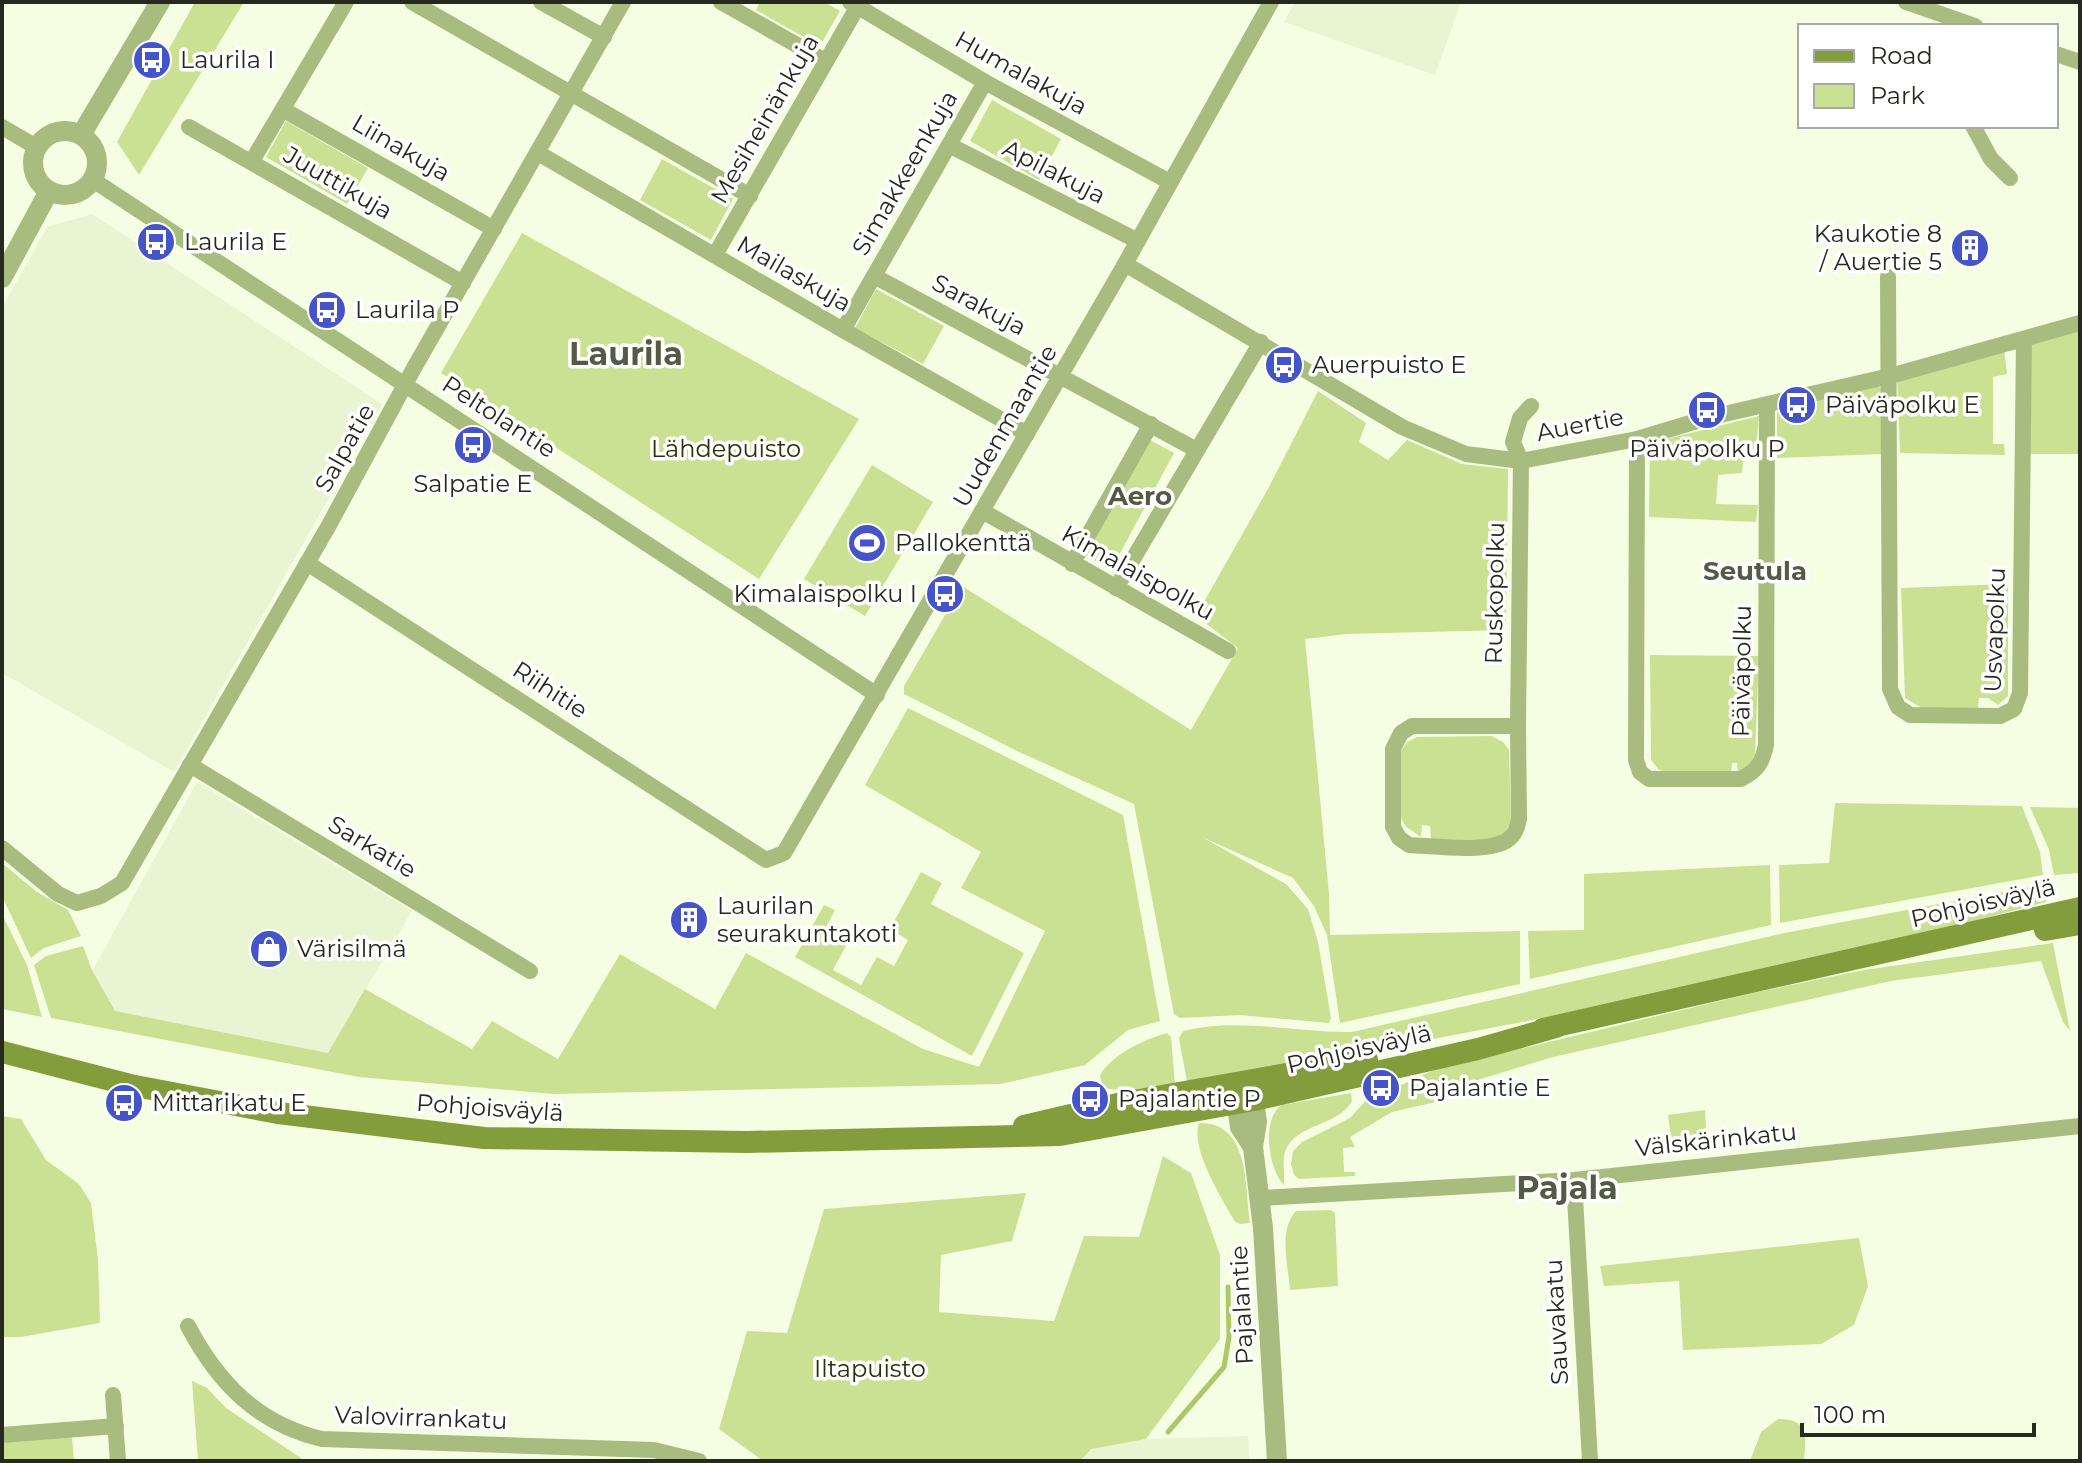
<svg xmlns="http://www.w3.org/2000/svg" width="2082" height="1463" font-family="Montserrat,sans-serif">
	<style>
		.built { fill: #e8f4d2 }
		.green { fill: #cae193 }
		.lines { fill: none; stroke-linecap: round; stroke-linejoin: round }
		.stream { stroke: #adc869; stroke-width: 5 }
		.minor { stroke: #a9bc80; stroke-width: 16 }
		.tertiary { stroke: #a9bc80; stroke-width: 20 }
		.secondary { stroke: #839d3d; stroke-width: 22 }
		.labels { text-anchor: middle; stroke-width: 7; stroke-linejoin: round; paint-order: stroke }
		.poi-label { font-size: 24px; fill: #26291f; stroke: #fff; text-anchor: start }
		.street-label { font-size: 24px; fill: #26291f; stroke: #fff }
		.park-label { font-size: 24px; fill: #283209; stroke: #fff }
		.neighbourhood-label { font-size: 26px; font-weight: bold; fill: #545b44; stroke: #fff }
		.district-label { font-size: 32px; font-weight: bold; fill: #545b44; stroke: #fff }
	</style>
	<rect width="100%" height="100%" fill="#f5fee3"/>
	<g class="built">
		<polygon points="1295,2 1461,2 1435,75 1284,22"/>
		<polygon points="92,214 382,404 174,772 2,673 2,308 47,227"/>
		<polygon points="197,782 412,911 328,1053 114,1011 92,971"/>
		<polygon points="1248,1436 1249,1461 1080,1461 1091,1449 1145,1439"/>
	</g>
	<g class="green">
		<polygon points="195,2 244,2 139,175 117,142"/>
		<polygon points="760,2 824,2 840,11 820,46 756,10"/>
		<polygon points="992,100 1061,139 1039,180 970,141"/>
		<polygon points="286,121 368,168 347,204 266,157"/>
		<polygon points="662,159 733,199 711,240 640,200"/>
		<polygon points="522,233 859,419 759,579 441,373"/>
		<polygon points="876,289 944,326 923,364 855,328"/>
		<polygon points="2080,331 2080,454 2027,454 2028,342"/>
		<polygon points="2004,349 2007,374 1993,377 1993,444 2004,444 2005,455 1900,453 1897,378"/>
		<polygon points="1873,383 1883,389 1882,454 1777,458 1777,412"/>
		<polygon points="1318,391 1366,423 1359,442 1388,460 1407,440 1462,464 1508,469 1506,630 1347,634 1305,639 1329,894 1330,935 1520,931 1520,984 1340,1023 1327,935 1314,906 1293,878 1202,837 1286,884 1308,909 1318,942 1331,1018 1329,1023 1240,1015 1180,1018 1174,1014 1134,804 1017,751 904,694 904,686 962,586 1191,730 1238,648 1196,616 1269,487"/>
		<polygon points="1759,416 1756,449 1744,450 1742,473 1718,475 1716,504 1758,505 1756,522 1649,517 1650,443"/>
		<polygon points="1150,440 1174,453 1111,570 1086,556"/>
		<polygon points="872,465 933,502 865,616 804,579"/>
		<polygon points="2008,584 2008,696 1998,705 1988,698 1979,698 1978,708 1922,708 1905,698 1901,588"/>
		<polygon points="1650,655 1759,656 1755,754 1750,767 1738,772 1737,763 1732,763 1731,775 1672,773 1659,770 1651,760"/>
		<polygon points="908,708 1123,815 1160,1021 1128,1030 1085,1065 1001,1084 554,1094 359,1077 51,1018 34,965 46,956 83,946 92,970 115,1011 328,1053 365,989 472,1049 492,1021 558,1059 620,954 715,1009 746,953 923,1049 979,1067 1045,931 961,888 981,852 865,785"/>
		<polygon points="1492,736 1503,742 1509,750 1511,821 1504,835 1487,841 1431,839 1430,826 1422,825 1421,837 1405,826 1401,817 1401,751 1407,742 1417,737"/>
		<polygon points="1835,803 2022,806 2040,852 2043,875 1780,923 1779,865 1829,863"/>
		<polygon points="2030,807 2080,808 2080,873 2054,875 2049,850"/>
		<polygon points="2,863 37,892 68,910 81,936 44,948 31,958 2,896"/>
		<polygon points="1770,865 1771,925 1530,979 1528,931 1584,930 1584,874"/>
		<polygon points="921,872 942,883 931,904 1024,953 972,1056 795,957 824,905 835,910 822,935 837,943 840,941 847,944 833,970 861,985 877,957 894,966 908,940 890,929"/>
		<path d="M2030 887C2042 889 2044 891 2046 902 1763 977 1476 1035 1187 1082L1179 1038 1183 1031C1239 1017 1295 1033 1352 1032L1784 933Z"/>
		<polygon points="2,914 27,965 42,1017 2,1009"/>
		<polygon points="2053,943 2070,1031 2063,1022 2041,961 1891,981 1553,1057 1438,1092 1440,1101 1392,1112 1350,1137 1355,1147 1343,1148 1344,1172 1355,1172 1355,1176 1299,1179 1294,1175 1291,1164 1293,1151 1302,1142 1350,1118 1371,1095 1388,1091 1436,1069 1753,993 1864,970"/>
		<path d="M1167 1033 1171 1037 1175 1085 1135 1092 1103 1088 1100 1076C1110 1055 1145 1039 1167 1033Z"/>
		<path d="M1351 1093 1352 1101C1338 1127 1295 1123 1285 1152 1282 1162 1285 1174 1284 1185 1268 1169 1261 1118 1282 1105Z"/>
		<polygon points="1705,1110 1706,1128 1701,1134 1671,1138 1668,1115"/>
		<polygon points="2,1116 21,1119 46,1160 79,1184 91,1203 98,1260 100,1323 21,1337 2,1337"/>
		<path d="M1199 1123C1250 1122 1245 1187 1250 1223L1240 1224 1235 1222C1222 1198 1190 1149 1199 1123Z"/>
		<polygon points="1163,1156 1191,1173 1220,1255 1220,1339 1146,1439 1091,1449 1080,1461 763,1461 719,1429 747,1331 787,1333 824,1209 1026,1193 1012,1241 941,1255 939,1312 1054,1321 1084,1236 1139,1237"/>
		<path d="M1331 1210 1335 1213 1338 1286 1290 1290C1288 1265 1278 1230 1296 1211Z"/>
		<polygon points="1859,1238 1868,1286 1854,1325 1821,1344 1683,1350 1679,1281 1604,1286 1600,1266"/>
		<polygon points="192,1381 207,1388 226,1408 301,1458 301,1461 198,1461"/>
		<path d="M1778 1419C1810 1419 1806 1436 1804 1461H1750L1761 1432Z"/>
		<polygon points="72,1436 74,1461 2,1461 2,1440"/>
	</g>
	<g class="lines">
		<polyline class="stream" points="1168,1432 1224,1367 1229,1337 1228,1287"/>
		<g class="minor">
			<polyline points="412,2 750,196"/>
			<polyline points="541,2 604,37"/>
			<polyline points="721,2 825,61"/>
			<polyline points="850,2 985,82 1170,182"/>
			<polyline points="1906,2 1975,26"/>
			<polyline points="2056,54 2080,62"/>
			<polyline points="284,110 494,229"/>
			<polyline points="1973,126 1991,159 2010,178"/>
			<polyline points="2,127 38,148"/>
			<polyline points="189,127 463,283"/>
			<polyline points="949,145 1138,241"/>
			<polyline points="538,153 843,330 1027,434"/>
			<polyline points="252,161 346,2"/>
			<polyline points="93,180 877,695"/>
			<polyline points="715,255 858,6"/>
			<polyline points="1125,264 1402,427 1466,454 1521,461 1637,439 1707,418 1890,376 2080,323"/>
			<polyline points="874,276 1195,449"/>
			<polyline points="1888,277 1890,689 1898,707 1910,715 2000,716 2014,709 2020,693 2024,339"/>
			<polyline points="843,330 985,82"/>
			<path d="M1637 439 1636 760 1640 772 1649 779H1741C1758 770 1762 763 1766 745L1767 405"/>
			<polyline points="984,512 1228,651"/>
			<polyline points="307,563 766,860 784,853 1125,264 1271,2"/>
			<polyline points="1072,564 1151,424"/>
			<polyline points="1116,588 1261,342"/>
			<path d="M1518 726H1412L1401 733 1393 749V827L1399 838 1409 845C1434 846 1485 853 1506 841 1515 836 1517 828 1519 819L1518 726 1521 461 1513 442 1520 418 1531 406"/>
			<polyline points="190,765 530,971"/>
			<polyline points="2,848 58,894 77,903 101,896 122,883 328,527 414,368 623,2"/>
			<polyline points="1574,1180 1590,1461"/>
			<polyline points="1261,1198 1574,1180 2080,1126"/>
			<path d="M188 1326C218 1383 258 1424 322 1439L654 1450 699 1461"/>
			<polyline points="113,1395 118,1461"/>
			<polyline points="2,1435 116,1426"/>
		</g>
		<g class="tertiary">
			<circle cx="65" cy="163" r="32"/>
			<polyline points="81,135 160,2"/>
			<polyline points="2,278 49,191"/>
			<polyline points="1234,1087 1240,1127 1253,1147"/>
			<polyline points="1252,1087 1257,1122 1253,1147 1263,1228 1277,1461"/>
		</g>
		<g class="secondary">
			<polyline points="2045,930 2080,924"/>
			<polyline points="1543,1029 2080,908"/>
			<polyline points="2,1052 130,1085 278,1113 484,1138 747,1142 1060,1135 1254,1100 1478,1049 1556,1027"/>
			<polyline points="1024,1126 1122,1103 1367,1060"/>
		</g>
	</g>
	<defs>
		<symbol id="bus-disc" viewBox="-11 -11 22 22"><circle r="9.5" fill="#4555c9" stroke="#fff"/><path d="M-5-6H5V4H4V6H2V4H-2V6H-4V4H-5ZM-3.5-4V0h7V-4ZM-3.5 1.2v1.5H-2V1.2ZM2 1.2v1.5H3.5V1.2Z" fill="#fff"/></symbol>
		<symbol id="building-disc" viewBox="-11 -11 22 22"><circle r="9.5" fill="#4555c9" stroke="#fff"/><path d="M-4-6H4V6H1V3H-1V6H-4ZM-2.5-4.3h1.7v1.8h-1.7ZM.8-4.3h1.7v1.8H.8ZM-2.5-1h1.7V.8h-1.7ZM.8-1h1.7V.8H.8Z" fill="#fff"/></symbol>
		<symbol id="stadium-disc" viewBox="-11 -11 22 22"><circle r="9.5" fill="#4555c9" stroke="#fff"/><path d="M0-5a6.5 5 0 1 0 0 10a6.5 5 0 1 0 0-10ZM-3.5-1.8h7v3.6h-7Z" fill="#fff"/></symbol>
		<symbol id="shop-disc" viewBox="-11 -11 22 22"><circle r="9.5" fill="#4555c9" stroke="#fff"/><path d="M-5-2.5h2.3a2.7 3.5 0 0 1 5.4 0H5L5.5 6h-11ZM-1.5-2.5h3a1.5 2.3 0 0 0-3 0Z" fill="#fff"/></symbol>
	</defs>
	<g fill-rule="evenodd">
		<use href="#bus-disc" x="130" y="38" width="44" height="44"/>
		<use href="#bus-disc" x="134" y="220" width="44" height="44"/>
		<use href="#building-disc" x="1948" y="226" width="44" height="44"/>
		<use href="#bus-disc" x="305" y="288" width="44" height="44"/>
		<use href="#bus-disc" x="1262" y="343" width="44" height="44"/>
		<use href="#bus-disc" x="1775" y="383" width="44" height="44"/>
		<use href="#bus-disc" x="1685" y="388" width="44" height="44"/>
		<use href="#bus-disc" x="451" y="423" width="44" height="44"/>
		<use href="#stadium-disc" x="845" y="521" width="44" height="44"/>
		<use href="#bus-disc" x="923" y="572" width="44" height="44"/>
		<use href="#building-disc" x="667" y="898" width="44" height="44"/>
		<use href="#shop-disc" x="247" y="927" width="44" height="44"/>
		<use href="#bus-disc" x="1359" y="1066" width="44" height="44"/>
		<use href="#bus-disc" x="1068" y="1077" width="44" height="44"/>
		<use href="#bus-disc" x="102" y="1081" width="44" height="44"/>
	</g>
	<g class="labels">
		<g class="poi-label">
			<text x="180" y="68">Laurila I</text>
			<text x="1942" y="242" text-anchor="end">Kaukotie 8<tspan x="1942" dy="28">/ Auertie 5</tspan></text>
			<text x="184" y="250">Laurila E</text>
			<text x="355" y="318">Laurila P</text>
			<text x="1312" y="373">Auerpuisto E</text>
			<text x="1825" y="413">Päiväpolku E</text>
			<text x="1707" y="457" text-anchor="middle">Päiväpolku P</text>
			<text x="473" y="492" text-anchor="middle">Salpatie E</text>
			<text x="895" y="551">Pallokenttä</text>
			<text x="917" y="602" text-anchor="end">Kimalaispolku I</text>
			<text x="717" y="914">Laurilan<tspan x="717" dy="28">seurakuntakoti</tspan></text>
			<text x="297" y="957">Värisilmä</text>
			<text x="1409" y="1096">Pajalantie E</text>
			<text x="1118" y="1107">Pajalantie P</text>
			<text x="152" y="1111">Mittarikatu E</text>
		</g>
		<g class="street-label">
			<text transform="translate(1021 73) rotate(29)" y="8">Humalakuja</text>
			<text transform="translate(765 119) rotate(-60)" y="8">Mesiheinänkuja</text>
			<text transform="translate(401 148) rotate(30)" y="8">Liinakuja</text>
			<text transform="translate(1054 172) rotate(27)" y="8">Apilakuja</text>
			<text transform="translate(905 173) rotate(-60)" y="8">Simakkeenkuja</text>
			<text transform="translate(338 183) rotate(30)" y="8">Juuttikuja</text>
			<text transform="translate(794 274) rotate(30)" y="8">Mailaskuja</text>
			<text transform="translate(979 305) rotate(28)" y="8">Sarakuja</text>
			<text transform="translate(499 417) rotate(33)" y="8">Peltolantie</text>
			<text transform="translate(1580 425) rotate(-11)" y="8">Auertie</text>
			<text transform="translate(1005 426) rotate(-60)" y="8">Uudenmaantie</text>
			<text transform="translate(345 448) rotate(-61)" y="8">Salpatie</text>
			<text transform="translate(1138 573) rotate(29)" y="8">Kimalaispolku</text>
			<text transform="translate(1495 593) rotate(-89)" y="8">Ruskopolku</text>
			<text transform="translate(1995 630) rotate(-88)" y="8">Usvapolku</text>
			<text transform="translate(1742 671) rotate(-89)" y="8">Päiväpolku</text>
			<text transform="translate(550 690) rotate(33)" y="8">Riihitie</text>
			<text transform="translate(372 847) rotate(31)" y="8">Sarkatie</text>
			<text transform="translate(1983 903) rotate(-13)" y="8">Pohjoisväylä</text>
			<text transform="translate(1359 1049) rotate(-13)" y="8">Pohjoisväylä</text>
			<text transform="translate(490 1108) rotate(4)" y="8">Pohjoisväylä</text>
			<text transform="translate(1716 1140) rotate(-6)" y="8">Välskärinkatu</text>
			<text transform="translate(1242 1305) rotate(-93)" y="8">Pajalantie</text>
			<text transform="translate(1557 1322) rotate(-93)" y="8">Sauvakatu</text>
			<text transform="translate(421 1418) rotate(2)" y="8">Valovirrankatu</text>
		</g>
		<g class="park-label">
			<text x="726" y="457">Lähdepuisto</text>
			<text x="870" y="1377">Iltapuisto</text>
		</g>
		<g class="neighbourhood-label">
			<text x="1140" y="505">Aero</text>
			<text x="1755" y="580">Seutula</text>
		</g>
		<g class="district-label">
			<text x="626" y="365">Laurila</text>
			<text x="1567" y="1199">Pajala</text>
		</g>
	</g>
	<rect width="2082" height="1463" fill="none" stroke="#26291f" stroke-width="8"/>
	<rect x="1798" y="24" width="260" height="104" fill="#ffffff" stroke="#a8a9a5" stroke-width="2"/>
	<rect x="1814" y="50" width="40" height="12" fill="#839d3d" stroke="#a8a9a5" stroke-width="2"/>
	<text x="1870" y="64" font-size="24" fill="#26291f">Road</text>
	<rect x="1814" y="84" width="40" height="24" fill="#cae193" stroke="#a8a9a5" stroke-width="2"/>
	<text x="1870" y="104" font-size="24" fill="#26291f">Park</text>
	<path d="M1802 1423v12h232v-12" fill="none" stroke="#26291f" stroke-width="4"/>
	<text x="1814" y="1423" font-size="24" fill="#26291f" stroke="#ffffff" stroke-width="6" paint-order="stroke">100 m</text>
</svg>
